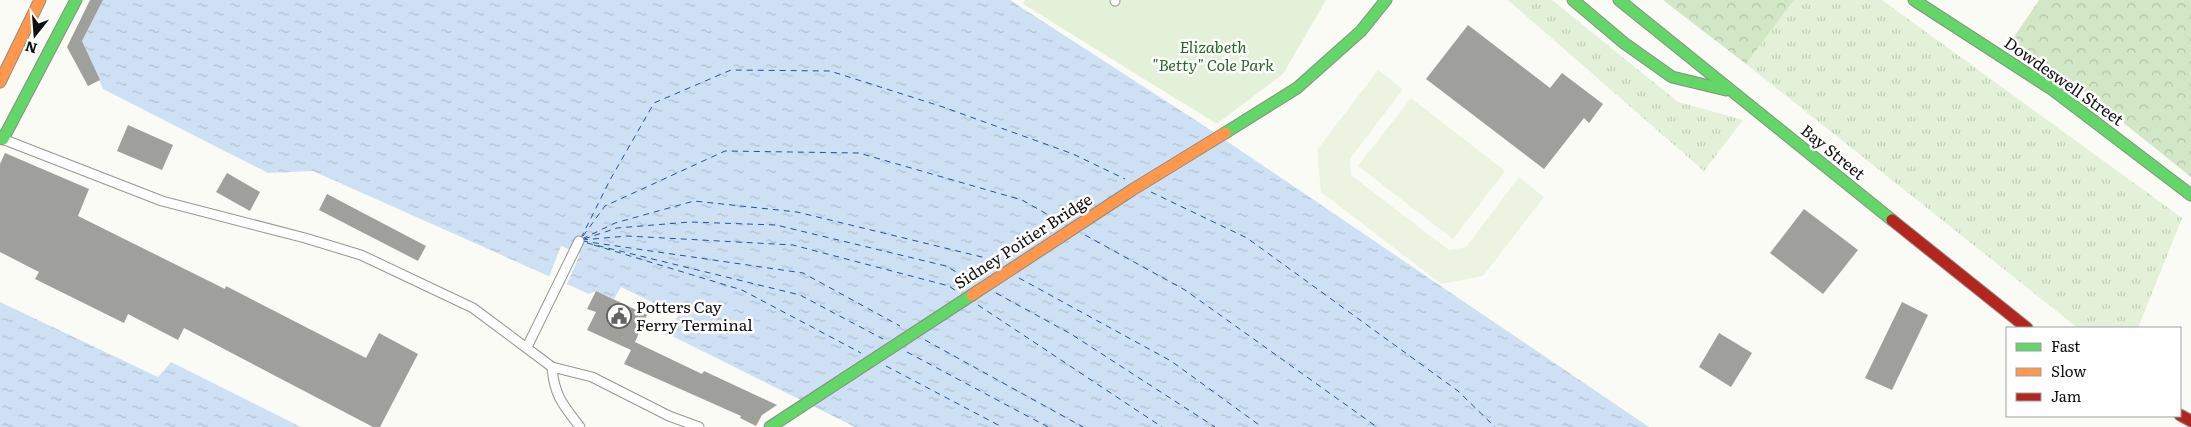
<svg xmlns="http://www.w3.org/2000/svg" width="2191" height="427" font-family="Literata,serif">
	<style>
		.grass { fill: url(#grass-tufts) }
		.forest { fill: url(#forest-crowns) }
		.park { fill: #e2f1d7 }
		.pitch { fill: #ecf4e1 }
		.water { fill: url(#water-ripples) }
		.pier { fill: #fbfbf6 }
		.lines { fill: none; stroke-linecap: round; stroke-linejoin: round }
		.ferry { stroke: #1f549b; stroke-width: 1; stroke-dasharray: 6 5; stroke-linecap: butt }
		.building { fill: #9f9f9b }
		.lane-casing { stroke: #969694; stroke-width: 11 }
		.fast-casing { stroke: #8c8c8a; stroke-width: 13 }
		.slow-casing { stroke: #8c8c8a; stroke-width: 13 }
		.jam-casing { stroke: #8c8c8a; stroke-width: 13 }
		.lane { stroke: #fefefe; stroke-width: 9 }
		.fast { stroke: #63d668; stroke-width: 11 }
		.slow { stroke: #ff974d; stroke-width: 11 }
		.jam { stroke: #b3261e; stroke-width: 11 }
		.labels { text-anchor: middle; stroke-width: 5; stroke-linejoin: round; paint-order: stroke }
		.park-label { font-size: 16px; font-style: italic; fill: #286523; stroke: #fff }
		.street-label { font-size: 16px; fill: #101010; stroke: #fff }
		.poi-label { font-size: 16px; fill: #101010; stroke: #fff; text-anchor: start }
	</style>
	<defs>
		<pattern id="grass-tufts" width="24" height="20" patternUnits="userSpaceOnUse" patternTransform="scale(1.25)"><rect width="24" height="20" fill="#e2f1d7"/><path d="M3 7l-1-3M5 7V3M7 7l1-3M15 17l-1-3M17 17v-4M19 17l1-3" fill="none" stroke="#c1ceb8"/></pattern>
		<pattern id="forest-crowns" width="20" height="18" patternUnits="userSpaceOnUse" patternTransform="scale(1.25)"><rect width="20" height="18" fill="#d2e7c6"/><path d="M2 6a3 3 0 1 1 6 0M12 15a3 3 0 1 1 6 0" fill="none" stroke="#b3c5a9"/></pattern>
		<pattern id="water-ripples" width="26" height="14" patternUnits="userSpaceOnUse" patternTransform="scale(1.25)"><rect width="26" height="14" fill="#cee1f4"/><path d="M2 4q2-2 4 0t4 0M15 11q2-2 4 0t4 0" fill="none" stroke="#b0c0d0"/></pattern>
	</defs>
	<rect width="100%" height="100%" fill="#fbfbf6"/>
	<g class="grass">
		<polygon points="1508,0 1552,0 1678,102 1743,120 1704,171"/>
		<polygon points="1794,0 1882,0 2182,218 2138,328 2078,328 1746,64"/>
	</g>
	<g class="forest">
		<polygon points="1663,0 1794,0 1746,64"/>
		<polygon points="2039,0 2191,0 2191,177 2070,80 2010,43"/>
	</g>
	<polygon class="park" points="1025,0 1326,0 1283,74 1217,124 1023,4"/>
	<g class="pitch">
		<polygon points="1378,70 1403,89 1350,159 1351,175 1449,250 1466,247 1519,177 1544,197 1483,276 1441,284 1321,192 1317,150"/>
		<polygon points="1411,98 1505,171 1453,239 1358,166"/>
	</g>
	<g class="water">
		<polygon points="103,0 1010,0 1206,127 1649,427 855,427 670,335 678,315 621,287 614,299 596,291 589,294 313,171 268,173 103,89 82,41"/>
		<polygon points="0,302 158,377 171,362 301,427 0,427"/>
	</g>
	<polygon class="pier" points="561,246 580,254 567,284 549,277"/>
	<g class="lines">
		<g class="ferry">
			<polyline points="1151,192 1247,238 1458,391 1495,427"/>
			<polyline points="1085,235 1185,290 1377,427"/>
			<polyline points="583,236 605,206 725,151 859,153 1022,200 1061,222"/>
			<polyline points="581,238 610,180 654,103 731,70 830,71 943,107 1073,154 1125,179"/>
			<polyline points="582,239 615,223 694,201 797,212 982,257 996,265"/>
			<polyline points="584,239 617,228 690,222 776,225 946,266 972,281"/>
			<polyline points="582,240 627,236 793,245 949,286 956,291"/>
			<polyline points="582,241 803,273 900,326"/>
			<polyline points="587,243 800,295 883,339"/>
			<polyline points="594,245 742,290 861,353"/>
			<polyline points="1019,278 1171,361 1262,427"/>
			<polyline points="996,293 1071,334 1215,427"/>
			<polyline points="978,305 1162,427"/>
			<polyline points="925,340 1083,427"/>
			<polyline points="907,352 1048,427"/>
			<polyline points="886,366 1002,427"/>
		</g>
	</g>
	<g class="building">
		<polygon points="90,0 103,0 82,41 100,80 88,86 67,47"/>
		<polygon points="1468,25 1550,88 1562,73 1603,104 1589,123 1584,118 1544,169 1426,79"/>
		<polygon points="128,125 173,145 162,170 117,151"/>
		<polygon points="5,153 89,189 78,216 225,289 226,286 366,358 379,333 418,354 380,427 373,427 184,328 178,340 128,314 124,323 35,279 39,272 0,252 0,164"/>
		<polygon points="227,173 260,192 250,211 216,192"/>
		<polygon points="327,194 426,246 418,261 319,210"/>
		<polygon points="1804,209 1858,250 1823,294 1770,253"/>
		<polygon points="596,291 647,315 635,342 702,374 704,371 777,405 762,415 756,426 740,418 741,416 624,364 631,350 587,330 596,312 587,309"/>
		<polygon points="1902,302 1928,315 1892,390 1865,378"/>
		<polygon points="1719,333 1752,353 1731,387 1699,367"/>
	</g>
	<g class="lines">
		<defs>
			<g id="lane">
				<polyline points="1115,1 1115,0"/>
				<polyline points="5,140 162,201 305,238 361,255 473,308 552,367 592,377 669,416 699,427"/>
				<polyline points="527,347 579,241"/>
				<path d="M552 367C554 395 563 405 580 427"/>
			</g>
			<g id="fast">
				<polyline points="1573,0 1624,43 1672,77 1726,90"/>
				<polyline points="1619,0 1892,220"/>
				<polyline points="1914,0 2053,90 2191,195"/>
				<polyline points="1225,133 1297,88 1361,31 1386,0"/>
				<polyline points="0,137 3,139 76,0"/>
				<polyline points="770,427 972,295"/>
			</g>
			<g id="slow">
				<polyline points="0,82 40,0"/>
				<polyline points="972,295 1132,190 1225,133"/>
			</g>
			<g id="jam">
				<polyline points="1892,220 2027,328"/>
				<polyline points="2180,415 2191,421"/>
			</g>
		</defs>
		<use href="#lane" class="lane-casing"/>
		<use href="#fast" class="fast-casing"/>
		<use href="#slow" class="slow-casing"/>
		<use href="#jam" class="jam-casing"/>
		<use href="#lane" class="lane"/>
		<use href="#fast" class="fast"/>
		<use href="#slow" class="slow"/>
		<use href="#jam" class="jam"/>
	</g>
	<defs>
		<symbol id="civic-ring" viewBox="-11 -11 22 22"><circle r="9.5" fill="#fff" stroke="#626260" stroke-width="1.5"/><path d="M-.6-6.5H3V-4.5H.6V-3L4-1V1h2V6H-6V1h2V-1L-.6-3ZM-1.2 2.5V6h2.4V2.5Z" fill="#626260"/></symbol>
	</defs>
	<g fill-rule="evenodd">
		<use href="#civic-ring" x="605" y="302" width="28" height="28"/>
	</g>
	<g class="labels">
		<g class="park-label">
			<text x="1213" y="53">Elizabeth<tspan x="1213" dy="18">"Betty" Cole Park</tspan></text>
		</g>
		<g class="street-label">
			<text transform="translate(2064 81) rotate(35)" y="6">Dowdeswell Street</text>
			<text transform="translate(1833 152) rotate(39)" y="6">Bay Street</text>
			<text transform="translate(1023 241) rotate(-33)" y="6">Sidney Poitier Bridge</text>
		</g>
		<g class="poi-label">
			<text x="636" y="313">Potters Cay<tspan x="636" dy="18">Ferry Terminal</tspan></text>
		</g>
	</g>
	<rect x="2006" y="327" width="175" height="90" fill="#ffffff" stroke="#9f9f9f"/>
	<rect x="2016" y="343" width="25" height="8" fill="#63d668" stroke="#9f9f9f"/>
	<text x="2051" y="352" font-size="15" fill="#101010">Fast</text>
	<rect x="2016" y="368" width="25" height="8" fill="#ff974d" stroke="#9f9f9f"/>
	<text x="2051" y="377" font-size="15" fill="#101010">Slow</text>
	<rect x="2016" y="393" width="25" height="8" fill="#b3261e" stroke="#9f9f9f"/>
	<text x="2051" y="402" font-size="15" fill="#101010">Jam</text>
	<g transform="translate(35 35) rotate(197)" stroke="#ffffff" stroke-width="4" paint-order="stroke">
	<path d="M0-4L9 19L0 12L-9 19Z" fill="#101010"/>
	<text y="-8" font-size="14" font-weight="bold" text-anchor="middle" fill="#101010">N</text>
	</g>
</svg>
